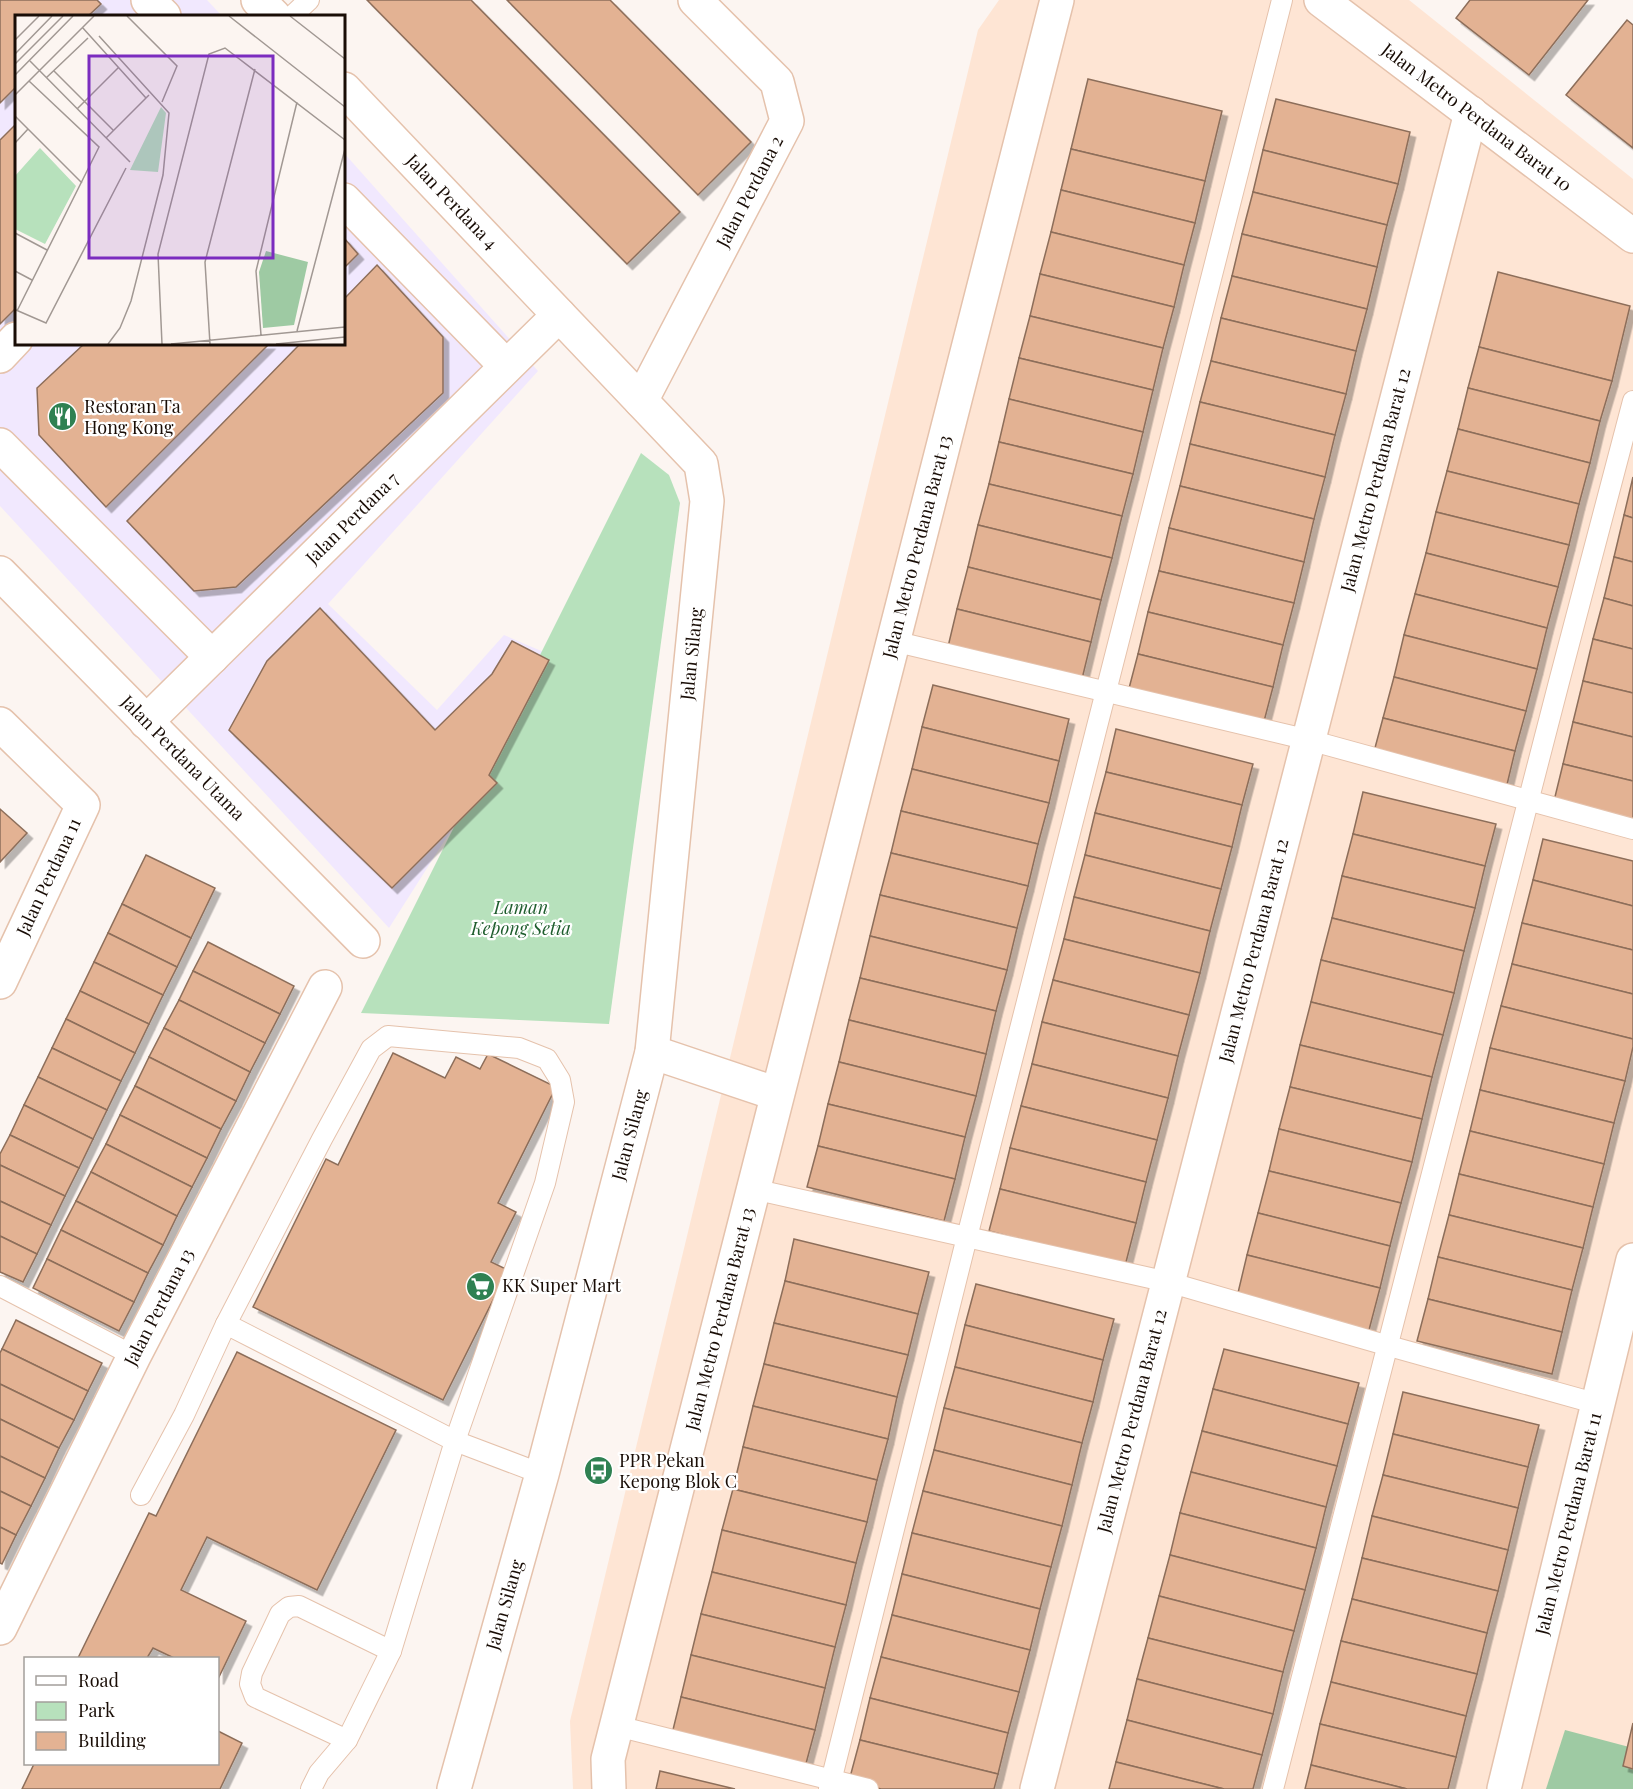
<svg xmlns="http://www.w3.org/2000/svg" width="1633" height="1789" font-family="'Playfair Display',serif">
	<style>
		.commercial { fill: #f1e8fe }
		.built { fill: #fee5d4 }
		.green { fill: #b7e1bc }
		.forest { fill: #9ecaa3 }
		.building { fill: #e3b293; stroke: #8d6e5a; stroke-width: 1.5; filter: url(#shadow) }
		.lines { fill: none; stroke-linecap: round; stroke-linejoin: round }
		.service-casing { stroke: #e5c2ac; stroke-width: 22 }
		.minor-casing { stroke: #e5c2ac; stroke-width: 36 }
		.service { stroke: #fff; stroke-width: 20 }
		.minor { stroke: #fff; stroke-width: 33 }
		.labels { text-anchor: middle; stroke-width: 4.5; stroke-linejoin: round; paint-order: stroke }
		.street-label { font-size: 18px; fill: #190d06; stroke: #fff }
		.poi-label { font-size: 18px; fill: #190d06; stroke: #fff; text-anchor: start }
		.park-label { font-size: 18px; font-style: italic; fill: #1e5d2d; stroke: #fff }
		.inset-road { fill: none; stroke: #a19893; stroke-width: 1.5 }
		.view { fill: #7b2cbf; fill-opacity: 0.15; stroke: #7b2cbf; stroke-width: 3 }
		.inset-edge { fill: none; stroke: #190d06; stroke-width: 3 }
	</style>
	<defs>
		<filter id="shadow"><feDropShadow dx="5.5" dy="5.5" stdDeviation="0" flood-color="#0004"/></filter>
	</defs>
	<rect width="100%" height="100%" fill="#fcf5f1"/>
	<polygon class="commercial" points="0,0 207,0 222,16 16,16 16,344 344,344 344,153 538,371 328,604 437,710 504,635 560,659 389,928 0,506"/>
	<polygon class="built" points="999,0 1409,0 1633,179 1633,1789 573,1789 570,1721 978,30"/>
	<polygon class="green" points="641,453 669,475 680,503 609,1024 361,1013"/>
	<polygon class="forest" points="1565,1730 1633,1748 1633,1789 1546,1789"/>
	<g class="building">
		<polygon points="0,0 97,0 101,4 88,16 16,16 16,87 0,103"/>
		<polygon points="367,0 471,0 680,212 627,264"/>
		<polygon points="507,0 610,0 751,142 698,195"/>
		<polygon points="1470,0 1588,0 1529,75 1456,18"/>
		<polygon points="1627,20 1633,25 1633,148 1566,95"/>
		<polygon points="1088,79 1222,111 1205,181 1071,149"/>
		<polygon points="1276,99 1410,132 1398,184 1263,150"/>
		<polygon points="16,124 16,308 0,324 0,140"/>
		<polygon points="1071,149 1205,181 1195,223 1061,190"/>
		<polygon points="1263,150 1398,184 1387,225 1253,192"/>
		<polygon points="1061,190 1195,223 1184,265 1051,232"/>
		<polygon points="1253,192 1387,225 1377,267 1242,234"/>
		<polygon points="1051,232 1184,265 1174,307 1040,274"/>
		<polygon points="1242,234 1377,267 1367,309 1232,276"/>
		<polygon points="344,238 358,254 344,268"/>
		<polygon points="377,265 443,337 443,393 236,587 194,591 127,521 300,344 344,344 344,299"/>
		<polygon points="1498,272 1630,306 1612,381 1479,347"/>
		<polygon points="1040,274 1174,307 1163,348 1030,316"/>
		<polygon points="1232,276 1367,309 1356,351 1221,318"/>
		<polygon points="1030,316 1163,348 1153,390 1019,358"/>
		<polygon points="1221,318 1356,351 1346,394 1211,361"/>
		<polygon points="84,344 269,344 106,507 39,435 37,388"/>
		<polygon points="1479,347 1612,381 1600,421 1468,388"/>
		<polygon points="1019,358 1153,390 1143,432 1009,399"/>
		<polygon points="1211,361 1346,394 1335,435 1200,402"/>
		<polygon points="1468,388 1600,421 1590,463 1458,429"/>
		<polygon points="1009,399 1143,432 1133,474 999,442"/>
		<polygon points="1200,402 1335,435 1325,477 1190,444"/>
		<polygon points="1458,429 1590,463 1579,504 1447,471"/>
		<polygon points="999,442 1133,474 1122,516 989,484"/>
		<polygon points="1190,444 1325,477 1314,519 1180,486"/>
		<polygon points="1447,471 1579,504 1569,545 1436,512"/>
		<polygon points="1633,477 1633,518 1624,515"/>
		<polygon points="989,484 1122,516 1112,558 978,525"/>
		<polygon points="1180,486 1314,519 1304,562 1169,528"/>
		<polygon points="1436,512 1569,545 1558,587 1426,553"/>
		<polygon points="1624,515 1633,518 1633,562 1614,557"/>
		<polygon points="978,525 1112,558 1101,600 968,567"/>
		<polygon points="1169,528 1304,562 1294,603 1159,571"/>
		<polygon points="1426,553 1558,587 1547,628 1415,594"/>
		<polygon points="1614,557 1633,562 1633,606 1604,598"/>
		<polygon points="968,567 1101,600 1091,642 957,609"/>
		<polygon points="1159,571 1294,603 1283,645 1148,612"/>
		<polygon points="1415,594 1547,628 1537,669 1404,635"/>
		<polygon points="1604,598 1633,606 1633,649 1593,639"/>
		<polygon points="320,608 435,730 492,674 512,641 549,660 489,775 497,783 392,888 229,730 267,661"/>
		<polygon points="957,609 1091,642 1081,683 947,651"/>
		<polygon points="1148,612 1283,645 1273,687 1138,654"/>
		<polygon points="1404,635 1537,669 1526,711 1394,677"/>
		<polygon points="1593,639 1633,649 1633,693 1583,681"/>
		<polygon points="1138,654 1273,687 1262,729 1127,696"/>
		<polygon points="1394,677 1526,711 1515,751 1383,718"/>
		<polygon points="1583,681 1633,693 1633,737 1573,722"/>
		<polygon points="933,685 1069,719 1059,761 922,727"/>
		<polygon points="1383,718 1515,751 1505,793 1372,759"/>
		<polygon points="1573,722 1633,737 1633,781 1563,764"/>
		<polygon points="922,727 1059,761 1049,803 912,769"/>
		<polygon points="1116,729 1253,764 1242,805 1106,772"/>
		<polygon points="1563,764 1633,781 1633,825 1553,805"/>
		<polygon points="912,769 1049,803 1038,844 901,811"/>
		<polygon points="1106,772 1242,805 1232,847 1095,813"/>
		<polygon points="1363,792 1496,824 1485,866 1353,834"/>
		<polygon points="0,809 27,833 0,862"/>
		<polygon points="901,811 1038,844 1028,886 891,853"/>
		<polygon points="1095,813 1232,847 1221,889 1085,855"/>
		<polygon points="1353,834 1485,866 1475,908 1342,876"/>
		<polygon points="1543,839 1633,861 1633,906 1533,880"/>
		<polygon points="891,853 1028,886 1017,928 880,895"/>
		<polygon points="146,855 215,888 191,938 122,904"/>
		<polygon points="1085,855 1221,889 1210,931 1074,897"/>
		<polygon points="1342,876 1475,908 1464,951 1332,918"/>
		<polygon points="1533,880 1633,906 1633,950 1522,923"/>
		<polygon points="880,895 1017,928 1007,970 870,936"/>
		<polygon points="1074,897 1210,931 1200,973 1064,939"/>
		<polygon points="122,904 191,938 177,967 108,933"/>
		<polygon points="1332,918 1464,951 1454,993 1321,960"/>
		<polygon points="1522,923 1633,950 1633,994 1512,964"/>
		<polygon points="108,933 177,967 163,995 94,962"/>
		<polygon points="870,936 1007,970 996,1011 860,978"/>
		<polygon points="1064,939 1200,973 1189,1015 1053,980"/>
		<polygon points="208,942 294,986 280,1014 193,971"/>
		<polygon points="1321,960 1454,993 1443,1035 1311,1002"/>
		<polygon points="94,962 163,995 149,1024 80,991"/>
		<polygon points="1512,964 1633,994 1633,1039 1501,1006"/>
		<polygon points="193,971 280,1014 265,1043 179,1000"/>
		<polygon points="860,978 996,1011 986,1054 849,1020"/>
		<polygon points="1053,980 1189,1015 1178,1056 1042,1022"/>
		<polygon points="80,991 149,1024 135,1053 66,1019"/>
		<polygon points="179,1000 265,1043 250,1072 164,1028"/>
		<polygon points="1311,1002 1443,1035 1432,1077 1300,1045"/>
		<polygon points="1501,1006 1633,1039 1633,1047 1625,1081 1490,1048"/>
		<polygon points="66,1019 135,1053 121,1081 52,1048"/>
		<polygon points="849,1020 986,1054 976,1096 839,1062"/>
		<polygon points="1042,1022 1178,1056 1168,1098 1032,1064"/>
		<polygon points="164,1028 250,1072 236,1101 149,1057"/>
		<polygon points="1300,1045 1432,1077 1422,1119 1290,1087"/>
		<polygon points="52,1048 121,1081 107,1110 38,1077"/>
		<polygon points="1490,1048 1625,1081 1614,1123 1480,1090"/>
		<polygon points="393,1053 445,1078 456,1057 480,1069 488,1054 556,1087 498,1203 516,1212 491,1262 508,1270 443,1400 253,1307 326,1159 338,1165"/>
		<polygon points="149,1057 236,1101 221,1129 135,1086"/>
		<polygon points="839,1062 976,1096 965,1137 828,1104"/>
		<polygon points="1032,1064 1168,1098 1157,1140 1021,1106"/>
		<polygon points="38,1077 107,1110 93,1139 24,1105"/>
		<polygon points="135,1086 221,1129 207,1158 120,1115"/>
		<polygon points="1290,1087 1422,1119 1412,1162 1279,1129"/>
		<polygon points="1480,1090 1614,1123 1604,1164 1470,1131"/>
		<polygon points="828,1104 965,1137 955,1179 818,1146"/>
		<polygon points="24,1105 93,1139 79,1168 10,1135"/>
		<polygon points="1021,1106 1157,1140 1146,1182 1010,1148"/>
		<polygon points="120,1115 207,1158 192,1187 106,1144"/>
		<polygon points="1279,1129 1412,1162 1401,1203 1269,1171"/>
		<polygon points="1470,1131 1604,1164 1593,1207 1459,1174"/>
		<polygon points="10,1135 79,1168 65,1196 0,1165 0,1154"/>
		<polygon points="106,1144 192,1187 177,1216 91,1172"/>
		<polygon points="818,1146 955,1179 944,1221 807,1187"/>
		<polygon points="1010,1148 1146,1182 1136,1223 1000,1189"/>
		<polygon points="0,1165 65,1196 51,1225 0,1201"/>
		<polygon points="1269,1171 1401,1203 1390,1246 1258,1213"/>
		<polygon points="91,1172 177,1216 163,1245 76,1201"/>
		<polygon points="1459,1174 1593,1207 1583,1248 1449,1215"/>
		<polygon points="1000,1189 1136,1223 1125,1266 989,1231"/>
		<polygon points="0,1201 51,1225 37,1254 0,1236"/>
		<polygon points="76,1201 163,1245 148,1273 61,1230"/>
		<polygon points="1258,1213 1390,1246 1380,1288 1247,1255"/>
		<polygon points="1449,1215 1583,1248 1572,1290 1438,1257"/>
		<polygon points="61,1230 148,1273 134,1302 47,1259"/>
		<polygon points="0,1236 37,1254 23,1282 0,1272"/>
		<polygon points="794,1239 929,1272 918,1314 785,1281"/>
		<polygon points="1247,1255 1380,1288 1369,1330 1237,1297"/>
		<polygon points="1438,1257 1572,1290 1562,1332 1428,1299"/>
		<polygon points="47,1259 134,1302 119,1331 33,1288"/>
		<polygon points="785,1281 918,1314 908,1355 774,1323"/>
		<polygon points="976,1284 1114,1319 1103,1360 965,1325"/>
		<polygon points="1428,1299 1562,1332 1552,1374 1417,1341"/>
		<polygon points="16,1320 102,1363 88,1391 2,1349"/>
		<polygon points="774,1323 908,1355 897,1397 764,1364"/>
		<polygon points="965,1325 1103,1360 1093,1402 955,1367"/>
		<polygon points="2,1349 88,1391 74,1420 0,1384 0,1353"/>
		<polygon points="1224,1349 1359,1383 1348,1424 1213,1389"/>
		<polygon points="237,1352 396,1430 317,1590 207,1537 181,1590 246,1621 218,1679 218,1658 174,1658 153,1648 147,1658 78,1658 149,1513 156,1516"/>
		<polygon points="764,1364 897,1397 888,1439 753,1406"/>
		<polygon points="955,1367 1093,1402 1082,1443 944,1408"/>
		<polygon points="0,1384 74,1420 59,1448 0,1419"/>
		<polygon points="1213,1389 1348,1424 1337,1466 1202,1431"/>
		<polygon points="1403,1392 1539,1425 1528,1467 1393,1434"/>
		<polygon points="753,1406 888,1439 877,1480 743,1447"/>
		<polygon points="944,1408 1082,1443 1072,1485 934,1450"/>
		<polygon points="0,1419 59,1448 45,1478 0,1456"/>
		<polygon points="1202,1431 1337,1466 1326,1507 1191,1472"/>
		<polygon points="1393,1434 1528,1467 1518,1508 1383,1475"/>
		<polygon points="743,1447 877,1480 867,1522 733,1489"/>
		<polygon points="934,1450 1072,1485 1062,1526 923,1491"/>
		<polygon points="0,1456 45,1478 31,1506 0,1491"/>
		<polygon points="1191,1472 1326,1507 1316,1548 1180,1513"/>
		<polygon points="1383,1475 1518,1508 1508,1550 1372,1516"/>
		<polygon points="733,1489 867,1522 856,1563 722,1530"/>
		<polygon points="0,1491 31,1506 16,1535 0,1527"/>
		<polygon points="923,1491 1062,1526 1051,1567 912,1533"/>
		<polygon points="1180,1513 1316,1548 1305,1590 1170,1555"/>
		<polygon points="1372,1516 1508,1550 1498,1591 1362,1558"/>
		<polygon points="0,1527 16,1535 2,1564 0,1563"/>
		<polygon points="722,1530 856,1563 846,1605 712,1572"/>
		<polygon points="912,1533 1051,1567 1040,1609 902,1574"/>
		<polygon points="1170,1555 1305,1590 1294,1631 1159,1596"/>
		<polygon points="1362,1558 1498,1591 1487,1633 1352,1599"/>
		<polygon points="712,1572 846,1605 835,1647 701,1614"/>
		<polygon points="902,1574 1040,1609 1030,1650 892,1615"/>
		<polygon points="1159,1596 1294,1631 1283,1672 1148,1638"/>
		<polygon points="1352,1599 1487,1633 1477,1674 1341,1641"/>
		<polygon points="701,1614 835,1647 825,1688 691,1655"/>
		<polygon points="892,1615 1030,1650 1019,1692 881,1657"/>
		<polygon points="1148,1638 1283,1672 1273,1714 1137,1679"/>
		<polygon points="1341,1641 1477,1674 1466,1716 1331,1682"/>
		<polygon points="691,1655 825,1688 815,1730 681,1697"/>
		<polygon points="881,1657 1019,1692 1008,1733 870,1698"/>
		<polygon points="1137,1679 1273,1714 1262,1755 1127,1720"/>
		<polygon points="1331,1682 1466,1716 1456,1757 1320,1724"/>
		<polygon points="681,1697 815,1730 804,1771 671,1738"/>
		<polygon points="870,1698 1008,1733 998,1774 860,1740"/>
		<polygon points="1127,1720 1262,1755 1253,1789 1224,1789 1116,1762"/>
		<polygon points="1633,1723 1633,1769 1623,1766"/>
		<polygon points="1320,1724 1456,1757 1448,1789 1407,1789 1311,1765"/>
		<polygon points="218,1731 242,1743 220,1789 22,1789 34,1764 218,1764"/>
		<polygon points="860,1740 998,1774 994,1789 881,1789 849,1781"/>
		<polygon points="1116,1762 1224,1789 1109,1789"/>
		<polygon points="1311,1765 1407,1789 1305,1789"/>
		<polygon points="660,1771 735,1789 656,1789"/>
	</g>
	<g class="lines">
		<defs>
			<g id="service">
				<polyline points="292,16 309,0"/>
				<polyline points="893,641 1309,740 1633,829"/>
				<polyline points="753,1189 1168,1282 1389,1346 1598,1404"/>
				<polyline points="0,1286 134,1356"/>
				<polyline points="226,1324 455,1441 542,1474"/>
				<polyline points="141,1495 184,1415 226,1324 322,1139 371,1049 388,1036 519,1048 547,1059 560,1080 564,1102 545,1183 455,1441 391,1651 347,1740 319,1773 311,1789"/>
				<polyline points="617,1726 868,1789"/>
				<polyline points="347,1740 255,1697 250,1684 252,1673 280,1614 289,1607 299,1606 391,1651"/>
				<polyline points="829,1789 967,1237 1282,0"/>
				<path d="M1273 1789C1394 1327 1510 863 1633 401"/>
			</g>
			<g id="minor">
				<polyline points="148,0 164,16"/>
				<polyline points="258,0 274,16"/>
				<path id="s1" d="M1321 0 1633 236"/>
				<path id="s2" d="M344 89 701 464 707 501 652 1052 542 1474 454 1789"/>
				<polyline points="344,200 506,366"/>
				<polyline points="0,356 16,339"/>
				<path id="s3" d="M641 401 787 121 777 82 695 0"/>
				<polyline points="0,445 212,657"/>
				<path id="s4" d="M0 573 363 941"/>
				<path id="s5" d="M146 722 559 315"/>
				<polyline points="0,724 83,805 0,982"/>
				<polyline points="652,1052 777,1094"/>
				<path id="s6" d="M0 1628 134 1356 325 987"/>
				<path id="s7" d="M609 1789 608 1759 1057 0"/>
				<path id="s8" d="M1037 1789 1471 113"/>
				<path id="s9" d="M1504 1789 1633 1260"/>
			</g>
		</defs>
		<use href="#service" class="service-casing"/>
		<use href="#minor" class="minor-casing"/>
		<use href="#service" class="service"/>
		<use href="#minor" class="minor"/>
	</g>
	<defs>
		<symbol id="restaurant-disc" viewBox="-11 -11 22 22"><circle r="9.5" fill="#2f8152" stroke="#fff"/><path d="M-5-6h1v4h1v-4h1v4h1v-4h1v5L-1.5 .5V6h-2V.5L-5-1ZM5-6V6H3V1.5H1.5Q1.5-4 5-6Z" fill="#fff"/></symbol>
		<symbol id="supermarket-disc" viewBox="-11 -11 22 22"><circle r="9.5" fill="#2f8152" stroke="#fff"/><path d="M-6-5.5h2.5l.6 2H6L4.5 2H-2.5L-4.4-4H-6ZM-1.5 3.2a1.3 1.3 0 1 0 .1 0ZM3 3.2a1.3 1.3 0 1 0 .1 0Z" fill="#fff"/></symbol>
		<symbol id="bus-disc" viewBox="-11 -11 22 22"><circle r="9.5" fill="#2f8152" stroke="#fff"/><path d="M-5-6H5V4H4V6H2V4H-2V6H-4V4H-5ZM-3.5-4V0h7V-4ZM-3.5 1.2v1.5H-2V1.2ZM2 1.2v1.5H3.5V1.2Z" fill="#fff"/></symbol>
	</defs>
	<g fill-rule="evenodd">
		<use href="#restaurant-disc" x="46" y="400" width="33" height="33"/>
		<use href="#supermarket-disc" x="464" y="1270" width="33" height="33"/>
		<use href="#bus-disc" x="582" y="1454" width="33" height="33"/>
	</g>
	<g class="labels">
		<g class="street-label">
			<text dy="6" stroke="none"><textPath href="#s1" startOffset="195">Jalan Metro Perdana Barat 10</textPath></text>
			<text dy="6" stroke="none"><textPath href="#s3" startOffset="236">Jalan Perdana 2</textPath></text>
			<text dy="6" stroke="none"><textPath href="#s2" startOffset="156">Jalan Perdana 4</textPath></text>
			<text dy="6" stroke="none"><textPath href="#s8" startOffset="1352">Jalan Metro Perdana Barat 12</textPath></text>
			<text dy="6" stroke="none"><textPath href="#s5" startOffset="290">Jalan Perdana 7</textPath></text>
			<text dy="6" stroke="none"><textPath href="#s7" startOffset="1281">Jalan Metro Perdana Barat 13</textPath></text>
			<text transform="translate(692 654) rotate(-84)" y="6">Jalan Silang</text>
			<text dy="6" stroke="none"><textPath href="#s4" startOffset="260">Jalan Perdana Utama</textPath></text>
			<text transform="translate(49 877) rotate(-65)" y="6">Jalan Perdana 11</text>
			<text dy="6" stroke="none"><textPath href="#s8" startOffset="866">Jalan Metro Perdana Barat 12</textPath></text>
			<text transform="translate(630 1135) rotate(-75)" y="6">Jalan Silang</text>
			<text dy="6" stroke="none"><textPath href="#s6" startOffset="358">Jalan Perdana 13</textPath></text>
			<text dy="6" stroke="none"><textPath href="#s7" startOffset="484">Jalan Metro Perdana Barat 13</textPath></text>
			<text dy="6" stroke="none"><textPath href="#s8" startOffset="380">Jalan Metro Perdana Barat 12</textPath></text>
			<text dy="6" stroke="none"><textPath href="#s9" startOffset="273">Jalan Metro Perdana Barat 11</textPath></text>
			<text transform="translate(505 1605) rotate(-74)" y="6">Jalan Silang</text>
		</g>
		<g class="poi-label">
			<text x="84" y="413">Restoran Ta<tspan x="84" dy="21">Hong Kong</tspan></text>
			<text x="502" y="1292">KK Super Mart</text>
			<text x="619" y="1467">PPR Pekan<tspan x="619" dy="21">Kepong Blok C</tspan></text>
		</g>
		<g class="park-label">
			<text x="521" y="914">Laman<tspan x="521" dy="21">Kepong Setia</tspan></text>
		</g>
	</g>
	<g transform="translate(15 15)">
		<rect width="330" height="330" fill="#fcf5f1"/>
		<path d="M146 92 151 98 143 157 115 155ZM25 133 61 171 30 229 0 214V161Z" fill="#b7e1bc"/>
		<path d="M251 236 293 247 279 310 248 313 244 257Z" fill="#9ecaa3"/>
		<path class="inset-road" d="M112 1 162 51 147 87M214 1 330 92M275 1 330 44M67 12 131 83M84 21 154 98 148 160 116 286 105 313 93 329M0 25 24 1M0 39 37 1M15 46 115 147M0 49 48 1M39 56 98 115M0 60 58 1M31 63 73 23M0 80 79 1M62 94 103 53M0 101 67 168M91 123 134 80M0 128 13 114M0 218 32 235M0 256 17 265M1 295 31 308 111 153M2 296 84 132 14 66M282 316 330 134M246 320 241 256 282 87M147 329 143 239 194 39 210 33 330 125M156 329 330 312M195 329 190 247 240 54M261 329 330 322"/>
		<path class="view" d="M74 41H258V243H74Z"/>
		<rect width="330" height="330" class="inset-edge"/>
	</g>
	<rect x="24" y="1657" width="195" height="108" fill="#ffffff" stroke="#a39e9b" stroke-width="1.5"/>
	<rect x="36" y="1676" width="30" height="9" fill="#ffffff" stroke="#a39e9b" stroke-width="1.5"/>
	<text x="78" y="1687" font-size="18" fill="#190d06">Road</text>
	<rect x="36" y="1702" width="30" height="18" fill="#b7e1bc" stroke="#a39e9b" stroke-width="1.5"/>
	<text x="78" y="1717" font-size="18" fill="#190d06">Park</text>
	<rect x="36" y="1732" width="30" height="18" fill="#e3b293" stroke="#a39e9b" stroke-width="1.5"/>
	<text x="78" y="1747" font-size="18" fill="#190d06">Building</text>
</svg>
